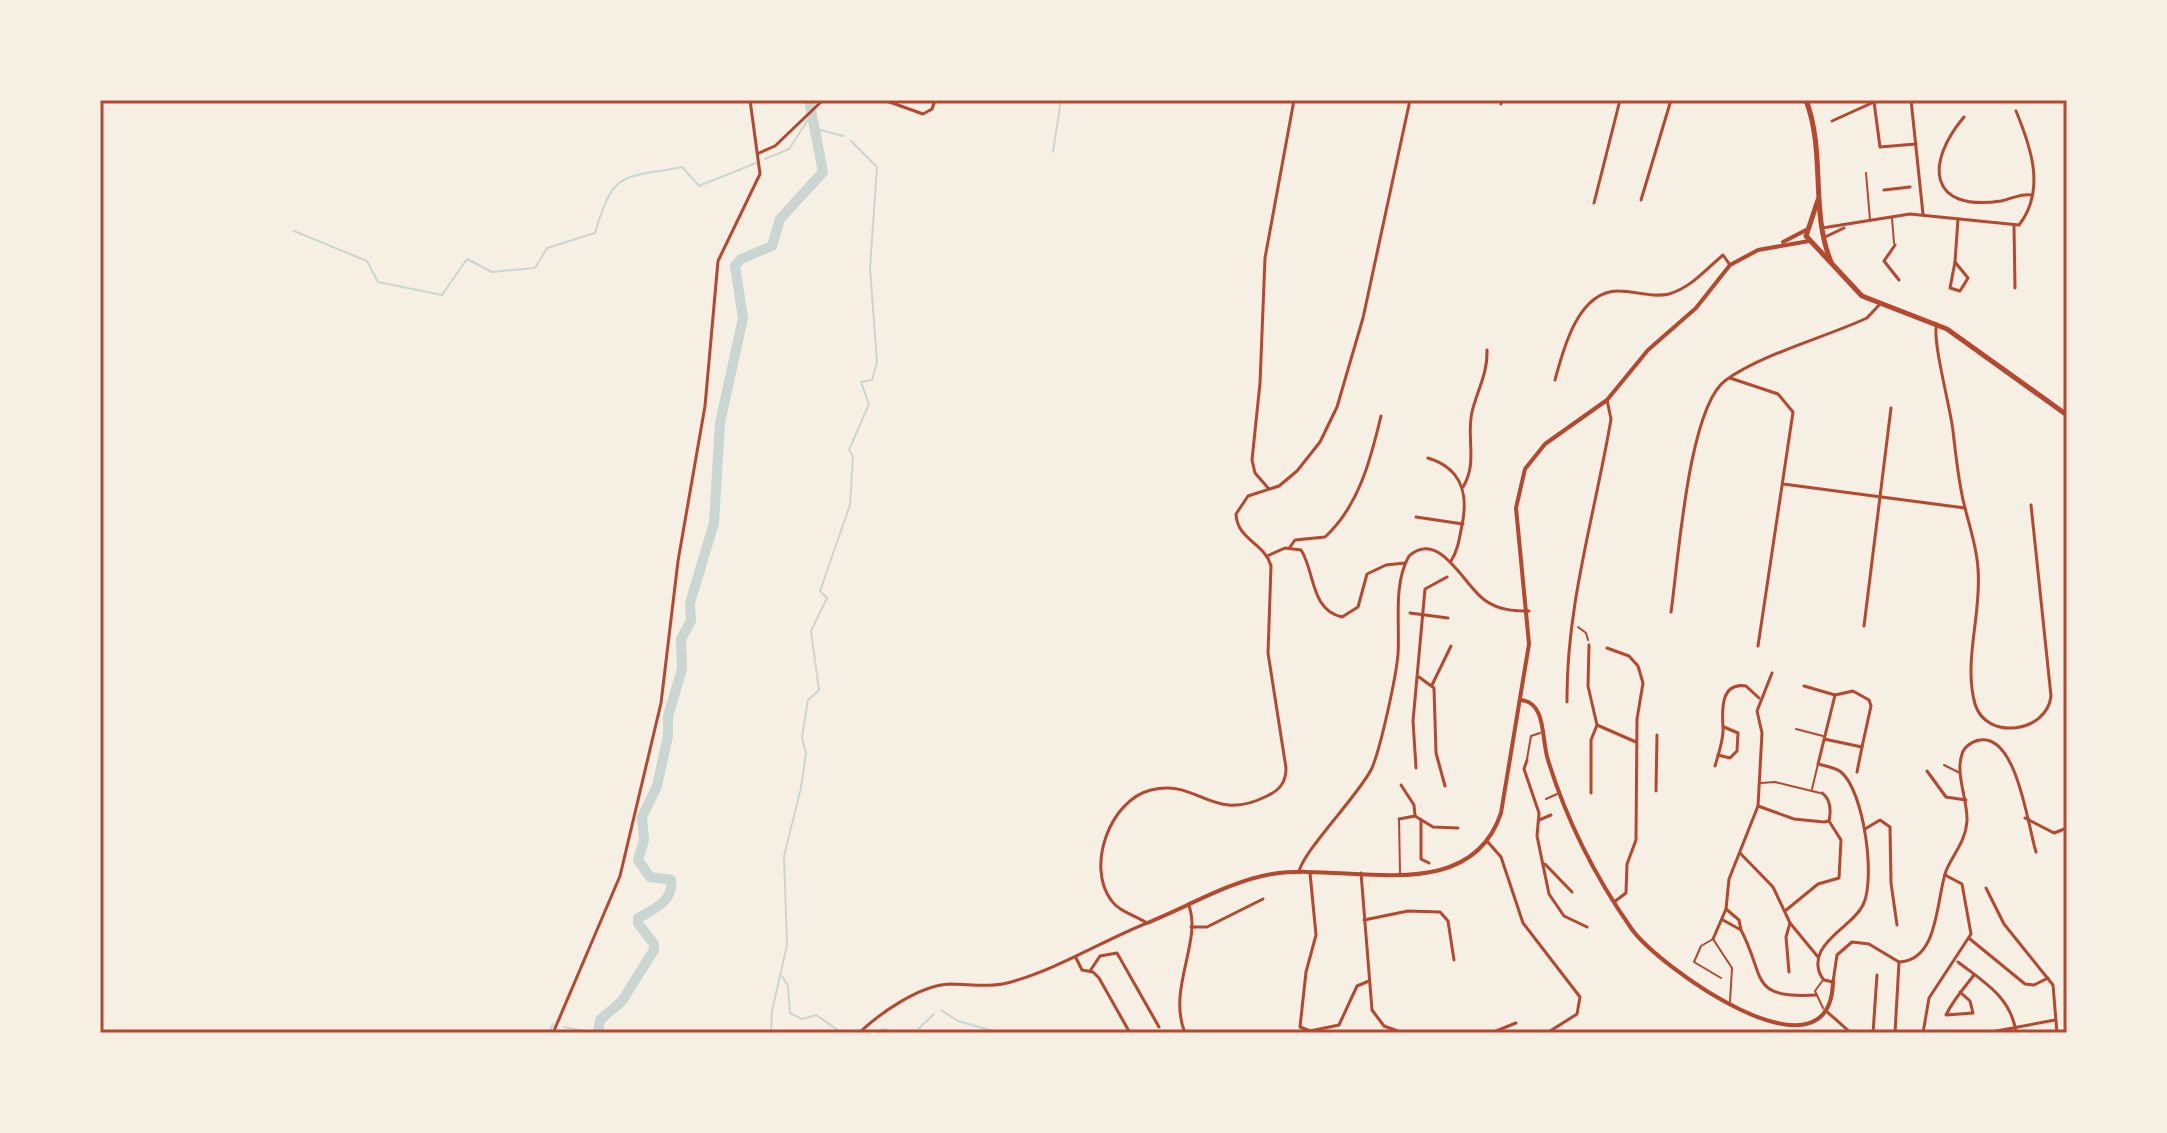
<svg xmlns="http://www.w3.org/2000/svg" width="2167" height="1133" font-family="'Work Sans',sans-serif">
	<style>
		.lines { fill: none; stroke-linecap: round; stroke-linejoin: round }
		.stream { stroke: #c9d6d2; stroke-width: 2 }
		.river { stroke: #c9d6d2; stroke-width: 10 }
		.path { stroke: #b5482f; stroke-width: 2 }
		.service { stroke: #b5482f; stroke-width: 2 }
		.minor { stroke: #b5482f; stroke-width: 3 }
		.tertiary { stroke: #b5482f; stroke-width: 4 }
		.secondary { stroke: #b5482f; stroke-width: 5 }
		.neatline { fill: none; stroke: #b5482f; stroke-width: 3 }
	</style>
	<rect width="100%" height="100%" fill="#f6efe4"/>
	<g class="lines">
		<g class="stream">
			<polyline points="817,129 843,136"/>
			<polyline points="1053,152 1061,100"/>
			<polyline points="765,159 789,149 813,112"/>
			<path d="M294 231 367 261 378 282 442 295 467 259 492 272 535 268 547 248 595 233C614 169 621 179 682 167L699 186 756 163"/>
			<polyline points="782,976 788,986 790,1013 802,1019 816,1015 842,1033"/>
			<polyline points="941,1010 958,1021 1000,1033"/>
			<polyline points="564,1027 596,1033"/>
			<polyline points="549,1033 553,1024"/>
			<polyline points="771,1033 772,1011 787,945 784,856 801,788 806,753 802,738 808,700 819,690 811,631 827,598 820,591 850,505 853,456 849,450 869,404 861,382 872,380 877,362 870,268 877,167 851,141"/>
			<polyline points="876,1033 884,1029 897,1033"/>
			<polyline points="914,1033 934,1014"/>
		</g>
		<path class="river" d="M598 1033 600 1020 622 1001 654 950V944L638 923V918C654 909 674 901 671 880L650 877 638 860 644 840 642 817 657 786 668 736V716L682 669 681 639 691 621 690 603 714 523 720 423 743 318 735 266 741 259 772 246 780 219 823 172 809 100"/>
		<polyline class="path" points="1578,627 1586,633 1588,640"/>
		<g class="service">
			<polyline points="1866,173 1870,220"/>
			<polyline points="1892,218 1894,243"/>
			<polyline points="1796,729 1823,736"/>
			<polyline points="1527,759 1531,736 1540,733"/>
			<polyline points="1944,765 1960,773"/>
			<polyline points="1761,783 1775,782 1820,793"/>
			<polyline points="1812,789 1818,764"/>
			<polyline points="1546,799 1557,794"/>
			<polyline points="1399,819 1400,873"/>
			<polyline points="1721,978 1694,962 1701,946 1713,939 1732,968 1730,1001"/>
			<polyline points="1823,1008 1815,991 1823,980"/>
		</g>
		<g class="minor">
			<polyline points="884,100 923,114 932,109 935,100"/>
			<polyline points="1911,100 1923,214"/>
			<polyline points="1501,104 1502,100"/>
			<path d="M1964 117C1925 163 1928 212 2001 201 2012 199 2020 193 2032 195"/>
			<polyline points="1832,121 1874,102 1880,147 1916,144"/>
			<polyline points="759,153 775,146 823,100"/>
			<polyline points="1884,190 1910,187"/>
			<polyline points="1641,200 1671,100"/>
			<polyline points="1594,203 1620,100"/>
			<polyline points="2014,226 2015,288"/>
			<path d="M1822 228 1910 214 2019 225C2046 190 2031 147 2016 111"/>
			<polyline points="1825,237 1844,228"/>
			<polyline points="1895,245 1884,261 1899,280"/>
			<polygon points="1955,262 1968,278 1960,291 1950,288"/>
			<polyline points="1955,262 1958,219"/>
			<path d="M1937 324C1931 337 1951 410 1953 431 1956 456 1958 479 1964 504 1969 525 1977 547 1978 569 1982 613 1963 661 1975 704 1986 741 2047 733 2051 696L2031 505"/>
			<polyline points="1730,378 1778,394 1793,412 1758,646"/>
			<path d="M1555 380C1563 350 1578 290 1619 291 1636 291 1652 298 1669 294 1692 287 1705 270 1723 255L1730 265"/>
			<path d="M1428 458C1464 469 1469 497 1461 530 1459 541 1457 552 1451 561"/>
			<polyline points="1783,484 1965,508"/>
			<path d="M1463 487C1478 463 1466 437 1472 412 1477 391 1488 373 1487 350"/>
			<polyline points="1269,489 1255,473 1252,460 1260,383 1265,258 1294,100"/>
			<polyline points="1416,517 1463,524"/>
			<path d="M1290 547 1295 540 1325 537C1359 506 1371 458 1381 416"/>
			<path d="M1267 556 1285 548 1301 550C1315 571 1310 610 1342 617L1358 607 1367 574 1386 565 1405 563"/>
			<path d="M1671 612C1678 565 1688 406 1726 380 1762 354 1826 337 1867 318L1879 305"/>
			<polyline points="1410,613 1448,618"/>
			<polyline points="1864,626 1891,408"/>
			<polyline points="1589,645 1588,686 1597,725 1636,742"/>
			<polyline points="1607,648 1629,656 1638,666 1643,683 1637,719 1636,840 1627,864 1626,893 1614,902"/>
			<polyline points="1419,677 1434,688 1436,753 1445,786"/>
			<polyline points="1432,685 1451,646"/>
			<polyline points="1804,686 1835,695"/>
			<path d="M1567 702C1566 606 1595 514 1611 419L1607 400"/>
			<path d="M1824 739 1862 747 1871 706 1869 700 1853 691 1835 695 1818 764C1825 766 1835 767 1841 772 1864 791 1876 879 1863 905 1854 923 1831 932 1821 951 1816 961 1817 972 1824 980L1833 982 1837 955 1852 942 1869 944 1899 962C1939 961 1936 899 1946 871 1953 854 1966 841 1967 821 1968 801 1955 774 1962 754 1964 747 1972 741 1980 740 2017 734 2028 827 2036 852"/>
			<polyline points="2066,747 2067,753"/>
			<polyline points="1718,755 1730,758 1737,751 1738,733 1724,727"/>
			<polyline points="1527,760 1524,769 1539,813 1537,836 1549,894 1564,916 1587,927"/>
			<path d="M1715 766C1718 755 1724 739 1723 728 1722 711 1720 682 1746 686L1759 698"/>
			<polyline points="1416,768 1413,721 1425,589 1447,577"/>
			<polyline points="1927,771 1946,797 1966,800"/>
			<polyline points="1857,772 1862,747"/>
			<polyline points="1401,785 1414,805 1415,816"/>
			<polyline points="1656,791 1657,735"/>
			<polyline points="1591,793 1591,740 1597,725"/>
			<path d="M1758 806 1794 819 1824 822 1829 821C1831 811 1831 799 1822 793"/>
			<polyline points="2025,818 2054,833 2067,828"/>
			<polyline points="1399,819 1415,816 1433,827 1458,828"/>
			<polyline points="1421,820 1421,859 1429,863"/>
			<polyline points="1539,820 1551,815"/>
			<polyline points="1865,829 1880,820 1890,827 1891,883 1897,925"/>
			<polyline points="1487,841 1501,857 1523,923 1580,997 1577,1014 1547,1033"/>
			<polyline points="1740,853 1773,887 1790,923 1818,957"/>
			<polyline points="1545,864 1572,892"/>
			<path d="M1299 873C1300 854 1360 794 1372 768 1381 746 1396 678 1398 654 1400 623 1393 584 1409 556 1440 528 1465 588 1486 601 1499 610 1514 611 1529 611"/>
			<polyline points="1310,873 1316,935 1306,972 1300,1027 1310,1031 1339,1025 1357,986 1369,981"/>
			<polyline points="1361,873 1372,1010 1384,1026 1403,1033"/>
			<polyline points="1986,888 2004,924 2053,985 2057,1033"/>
			<polyline points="1726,909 1739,920 1741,930"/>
			<polyline points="1785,911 1818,884 1839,878 1841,840 1829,821"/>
			<polyline points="1364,920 1408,911 1440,912 1448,921 1454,960"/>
			<path d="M1723 920 1741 930C1766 977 1748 999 1816 995"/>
			<path d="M1147 923C1135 915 1119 912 1111 900 1086 866 1110 800 1151 790 1198 778 1212 824 1267 796 1280 790 1286 782 1286 768L1268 653 1271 566C1265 543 1237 540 1236 514L1248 496 1279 486 1297 471 1320 442 1337 407 1363 318 1410 100"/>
			<polyline points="1191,927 1207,927 1263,899"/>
			<polyline points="1713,939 1726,909 1729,879 1758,806 1762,733 1757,711 1772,673"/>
			<polyline points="1970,939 2025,984 2034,985 2048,978"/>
			<polyline points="1076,958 1082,970 1093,972 1099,978 1130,1033"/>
			<path d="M1958 962C1984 982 2012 998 2016 1033"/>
			<polyline points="1090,971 1100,956 1117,953 1159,1027"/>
			<polyline points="1789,972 1786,937 1790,923"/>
			<path d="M1960 992 1970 1001 1973 1013 1946 1015C1953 1000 1964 988 1974 975"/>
			<polyline points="1825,1010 1851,1033"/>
			<polyline points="1813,1032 1815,1033"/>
			<polyline points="553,1033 620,876 661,703 678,561 705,406 718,261 760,174 750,100"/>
			<path d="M859 1033C880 1013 920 985 950 984 970 984 991 988 1011 982 1060 968 1100 942 1147 923"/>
			<path d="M1185 1033C1167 989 1202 942 1189 906"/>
			<polyline points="1491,1033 1516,1023"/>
			<polyline points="1873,1033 1877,975"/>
			<polyline points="1895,1033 1899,962"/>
			<polyline points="1923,1033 1929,998 1971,934 1962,884 1945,875"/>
			<polyline points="1986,1033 2055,1020"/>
		</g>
		<g class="tertiary">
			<polyline points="1783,242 1806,230"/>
			<path d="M1521 700C1547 703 1541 739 1548 760 1567 822 1594 875 1631 928 1657 966 1830 1090 1833 982"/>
			<path d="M1147 923C1187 907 1230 881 1272 874 1347 862 1469 909 1501 813L1529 644 1516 508 1525 469 1545 444 1607 400 1648 350 1696 308 1730 265 1758 250 1809 241"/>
		</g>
		<g class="secondary">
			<path d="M1806 100C1826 153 1810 211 1831 262"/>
			<polyline points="1818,200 1806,236 1862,296 1947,329 2067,415"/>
		</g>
	</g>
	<rect width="2167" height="1133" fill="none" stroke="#f6efe4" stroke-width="204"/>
	<rect x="102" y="102" width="1963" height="929" class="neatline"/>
</svg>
